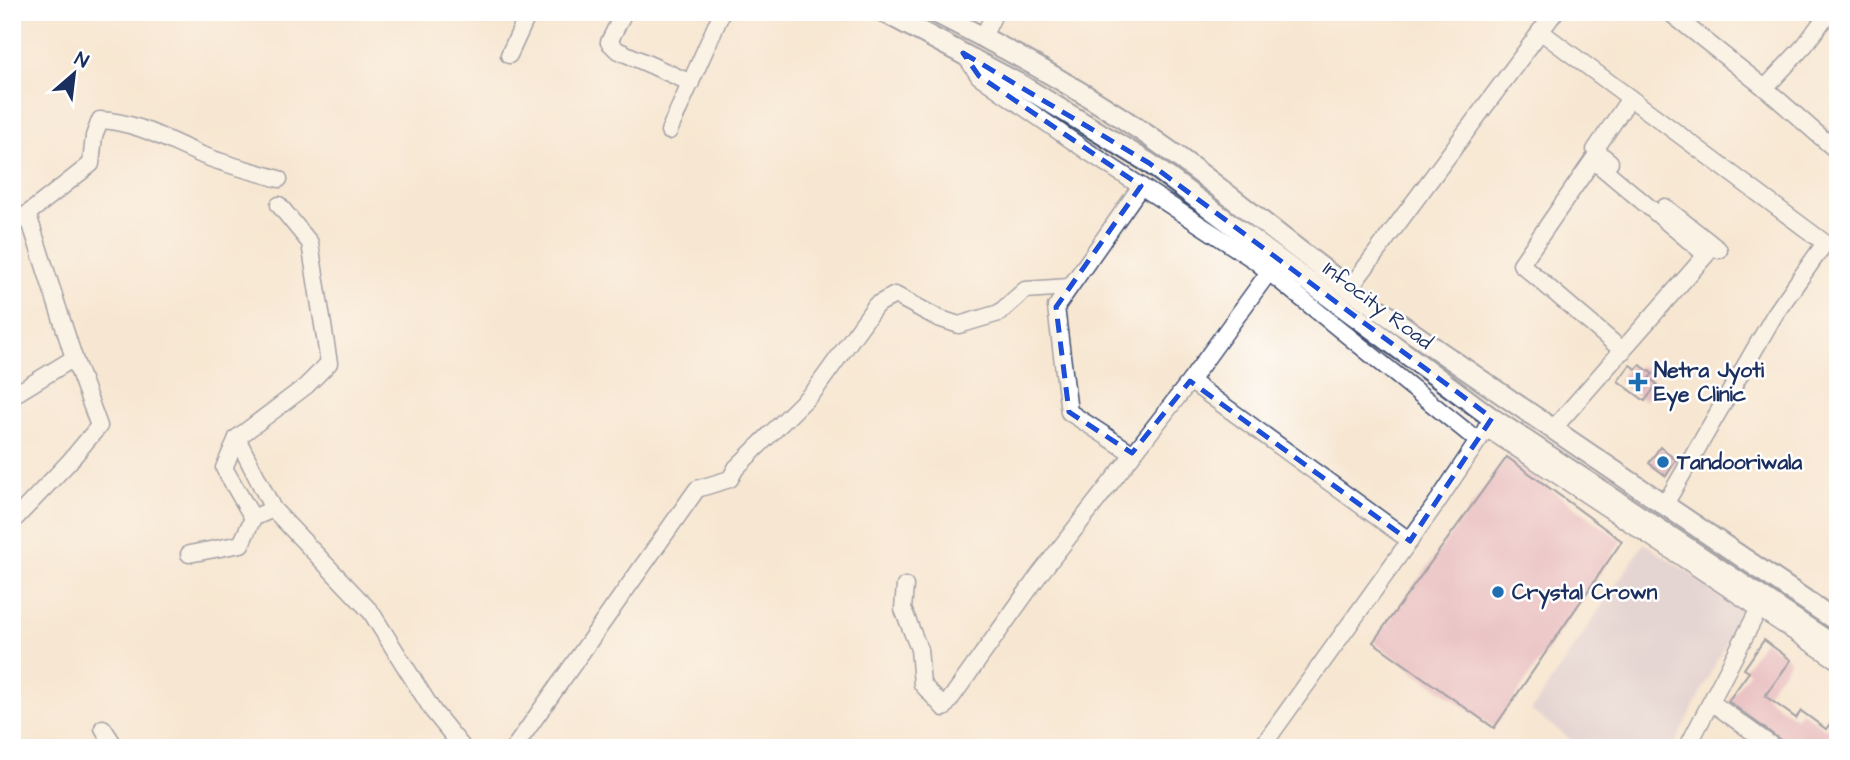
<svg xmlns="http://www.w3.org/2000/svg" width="1850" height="760" font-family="'Architects Daughter',sans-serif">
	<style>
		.industrial { fill: #cebed2 }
		.building { fill: #d88fb0 }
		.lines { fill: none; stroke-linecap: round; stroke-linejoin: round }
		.minor-casing { stroke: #3c4b6f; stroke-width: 19 }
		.major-casing { stroke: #3c4b6f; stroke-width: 23 }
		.minor { stroke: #fff; stroke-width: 16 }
		.major { stroke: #fff; stroke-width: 19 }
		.marked { fill: none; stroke: #1d4ed8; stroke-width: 5; stroke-dasharray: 14 9; stroke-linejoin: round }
		.poi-dot { fill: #1f6fb2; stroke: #fff; stroke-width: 2.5 }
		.labels { text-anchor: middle; stroke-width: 5; stroke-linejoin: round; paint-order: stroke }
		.street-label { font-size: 21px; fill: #1b2f5e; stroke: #fff }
		.poi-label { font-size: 21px; font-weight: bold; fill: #1b2f5e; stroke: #fff; text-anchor: start }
	</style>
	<rect width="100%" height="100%" fill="#fff"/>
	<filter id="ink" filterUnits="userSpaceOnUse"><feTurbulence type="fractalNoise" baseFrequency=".0143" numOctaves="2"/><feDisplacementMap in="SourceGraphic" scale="14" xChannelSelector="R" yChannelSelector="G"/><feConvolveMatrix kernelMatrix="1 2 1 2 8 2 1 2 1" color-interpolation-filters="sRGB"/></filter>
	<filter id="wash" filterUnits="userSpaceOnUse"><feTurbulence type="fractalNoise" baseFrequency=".00686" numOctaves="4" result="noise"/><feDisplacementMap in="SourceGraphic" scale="28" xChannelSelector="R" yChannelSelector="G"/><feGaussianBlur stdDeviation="1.57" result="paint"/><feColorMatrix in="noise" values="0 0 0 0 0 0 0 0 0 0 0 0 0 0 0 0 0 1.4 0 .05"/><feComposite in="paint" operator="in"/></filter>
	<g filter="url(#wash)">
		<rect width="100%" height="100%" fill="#f7e7d2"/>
		<polygon class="industrial" points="1644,543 1743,609 1673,748 1583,748 1531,711"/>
		<g id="blocks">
			<g class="building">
				<polygon points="1630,365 1636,369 1640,365 1653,374 1649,378 1657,384 1645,401 1618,381"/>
				<polygon points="1660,447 1676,460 1666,476 1649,463"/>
				<polygon points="1507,457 1622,541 1494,728 1373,642"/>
				<polygon points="1764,640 1791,660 1765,696 1796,718 1801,711 1826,729 1838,713 1838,748 1791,748 1728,701 1749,672 1744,669"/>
			</g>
		</g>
	</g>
	<g filter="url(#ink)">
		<use href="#blocks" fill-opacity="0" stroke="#3c4b6f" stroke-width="2"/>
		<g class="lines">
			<defs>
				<g id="minor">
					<polyline points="624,12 609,42 617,50 691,83"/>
					<polyline points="1669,12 1765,88"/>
					<polyline points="1829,12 1805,45 1765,88 1838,152"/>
					<polyline points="1540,31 1825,243 1775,314 1664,506"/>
					<polyline points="983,37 995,12"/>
					<polyline points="964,54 979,76 1087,151 1254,260 1478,441"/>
					<polyline points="509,55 529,12"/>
					<polyline points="669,131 722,12"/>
					<polyline points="1610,162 1595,150 1630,98"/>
					<polyline points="1665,207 1719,250"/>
					<path d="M12 226 91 164 94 136 100 120C138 122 168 141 202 155 226 165 254 171 279 179"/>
					<polyline points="1350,288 1555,12"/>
					<polyline points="1190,381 1410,541"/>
					<polyline points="12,396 74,358"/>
					<polyline points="1486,428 1838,661"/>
					<polyline points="1553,429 1706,255 1593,160 1521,264 1623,351"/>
					<polyline points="237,438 273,509 371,612 433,711 463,748"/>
					<polyline points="1132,453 1069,412 1056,307 1141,186"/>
					<polyline points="273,509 253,518 224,468 237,438 306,386 329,363 310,243 279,205"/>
					<polyline points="12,522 69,462 99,426 74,358 28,215"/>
					<polyline points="189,554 241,544 253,518"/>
					<polyline points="905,586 903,609 919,649 922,684 944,708 1039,575 1190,381 1269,272"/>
					<polyline points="1711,702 1775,748"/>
					<polyline points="103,728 116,748"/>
					<polyline points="514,748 697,489 730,479 736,468 815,390 876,305 895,295 938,318 959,325 999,313 1025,290 1069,287"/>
					<polyline points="1261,748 1438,501 1484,432"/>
					<polyline points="1687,748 1763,601"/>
				</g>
				<g id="major">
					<polyline points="884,12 1023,86 1149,163 1492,418 1838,648"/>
					<path d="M934 12C1017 54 1099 99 1174 154 1235 198 1292 247 1353 291 1513 404 1676 512 1838 622"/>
				</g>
			</defs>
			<use href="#minor" class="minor-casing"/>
			<use href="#major" class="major-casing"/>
			<use href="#minor" class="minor"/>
			<use href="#major" class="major"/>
		</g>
	</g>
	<path d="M0 0H1850V760H0ZM963 53 1149 163 1492 418 1410 541 1190 381 1132 453 1069 412 1056 307 1141 186 979 76Z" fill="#f7e7d2" fill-opacity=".55" fill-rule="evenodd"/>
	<path class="marked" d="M963 53 1149 163 1492 418 1410 541 1190 381 1132 453 1069 412 1056 307 1141 186 979 76Z"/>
	<g class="poi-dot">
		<path d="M1634.5 371.5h7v7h7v7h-7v7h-7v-7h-7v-7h7z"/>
		<circle cx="1663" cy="462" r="7"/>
		<circle cx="1498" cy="592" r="7"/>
	</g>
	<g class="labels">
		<g class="street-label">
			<text transform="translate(1378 305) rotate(37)" y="7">Infocity Road</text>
		</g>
		<g class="poi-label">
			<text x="1654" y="377">Netra Jyoti<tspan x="1654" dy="24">Eye Clinic</tspan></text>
			<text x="1677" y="469">Tandooriwala</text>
			<text x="1512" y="599">Crystal Crown</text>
		</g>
	</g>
	<rect width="1850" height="760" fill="none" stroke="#fff" stroke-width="42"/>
	<g transform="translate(74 74) rotate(28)" stroke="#ffffff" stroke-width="5" paint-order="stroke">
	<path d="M0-5L12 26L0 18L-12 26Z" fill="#1b2f5e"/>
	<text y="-10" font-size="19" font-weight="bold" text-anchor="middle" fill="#1b2f5e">N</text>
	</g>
</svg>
